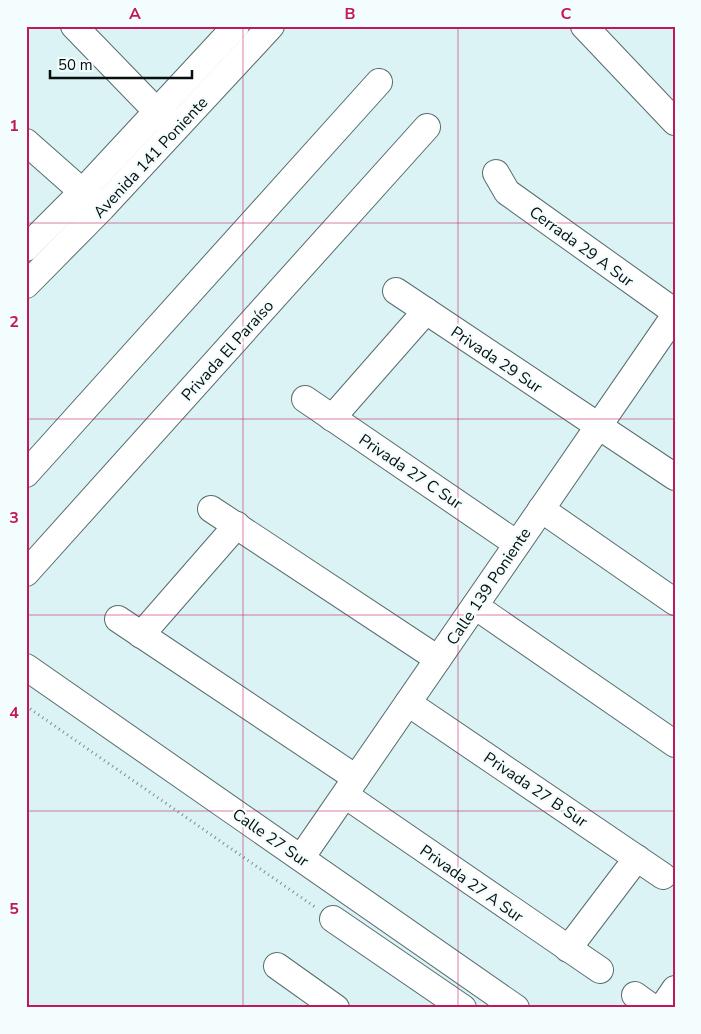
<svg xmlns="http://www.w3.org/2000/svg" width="701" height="1034" font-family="'Nunito Sans',sans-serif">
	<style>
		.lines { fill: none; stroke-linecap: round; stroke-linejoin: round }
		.minor-casing { stroke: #576c6d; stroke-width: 28 }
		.path { stroke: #7c8d8e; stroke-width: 3; stroke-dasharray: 1 4; stroke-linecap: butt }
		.minor { stroke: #fff; stroke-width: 26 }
		.grid { fill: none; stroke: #c2185b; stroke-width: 1; stroke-opacity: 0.55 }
		.labels { text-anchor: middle; stroke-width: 4.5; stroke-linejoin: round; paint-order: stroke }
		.street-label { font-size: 16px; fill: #060e0e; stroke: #f4fdfe }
		.neatline { fill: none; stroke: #c2185b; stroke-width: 2 }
		.grid-label { font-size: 16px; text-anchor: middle; font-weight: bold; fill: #c2185b }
	</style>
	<rect width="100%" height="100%" fill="#dbf3f5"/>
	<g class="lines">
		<defs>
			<g id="minor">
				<polyline points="74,26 169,124"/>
				<polyline points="584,26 675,122"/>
				<polyline points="26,142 95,203"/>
				<polyline points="496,173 507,192 675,312"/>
				<polyline points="26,248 82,192 236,26"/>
				<polyline points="26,285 102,208 271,26"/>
				<polyline points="396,291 675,477"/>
				<polyline points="305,399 517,544"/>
				<polyline points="332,418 426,311"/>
				<polyline points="26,474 379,82"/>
				<polyline points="211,509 438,659"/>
				<polyline points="541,509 675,602"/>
				<polyline points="26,573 427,127"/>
				<polyline points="475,606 675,744"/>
				<polyline points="118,619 356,778"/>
				<polyline points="141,635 237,525"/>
				<polyline points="26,667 516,1008"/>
				<polyline points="408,703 663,876"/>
				<polyline points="345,795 600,970"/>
				<polyline points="301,858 675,315"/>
				<polyline points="333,919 463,1008"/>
				<polyline points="568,949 637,858"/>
				<polyline points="277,966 336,1008"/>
				<polyline points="635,995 653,1008"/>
				<polyline points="662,1008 675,989"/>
			</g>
		</defs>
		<use href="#minor" class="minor-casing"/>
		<polyline class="path" points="26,706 315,907"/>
		<use href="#minor" class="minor"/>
	</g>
	<path class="grid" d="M243 26V1008M458 26V1008M26 223H675M26 419H675M26 615H675M26 811H675"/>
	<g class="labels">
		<g class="street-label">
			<text transform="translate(150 157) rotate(-47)" y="6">Avenida 141 Poniente</text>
			<text transform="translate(582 246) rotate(36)" y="6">Cerrada 29 A Sur</text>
			<text transform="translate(227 350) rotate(-48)" y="6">Privada El Paraíso</text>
			<text transform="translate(497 359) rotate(34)" y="6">Privada 29 Sur</text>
			<text transform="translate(411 471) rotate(34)" y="6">Privada 27 C Sur</text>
			<text transform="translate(488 586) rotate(-56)" y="6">Calle 139 Poniente</text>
			<text transform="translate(536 789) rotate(34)" y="6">Privada 27 B Sur</text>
			<text transform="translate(271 837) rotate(35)" y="6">Calle 27 Sur</text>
			<text transform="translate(472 883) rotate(35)" y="6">Privada 27 A Sur</text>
		</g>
	</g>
	<rect width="701" height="1034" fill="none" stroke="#f4fdfe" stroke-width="55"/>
	<path d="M50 70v8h142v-8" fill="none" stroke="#060e0e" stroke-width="2.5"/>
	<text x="58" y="70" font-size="15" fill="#060e0e" stroke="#f4fdfe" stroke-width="4" paint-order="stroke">50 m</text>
	<rect x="28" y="28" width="646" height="978" class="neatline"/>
	<g class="grid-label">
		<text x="135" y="19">A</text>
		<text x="350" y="19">B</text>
		<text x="566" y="19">C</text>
		<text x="14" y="131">1</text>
		<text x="14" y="327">2</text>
		<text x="14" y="523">3</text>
		<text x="14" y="718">4</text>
		<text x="14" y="914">5</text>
	</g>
</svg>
